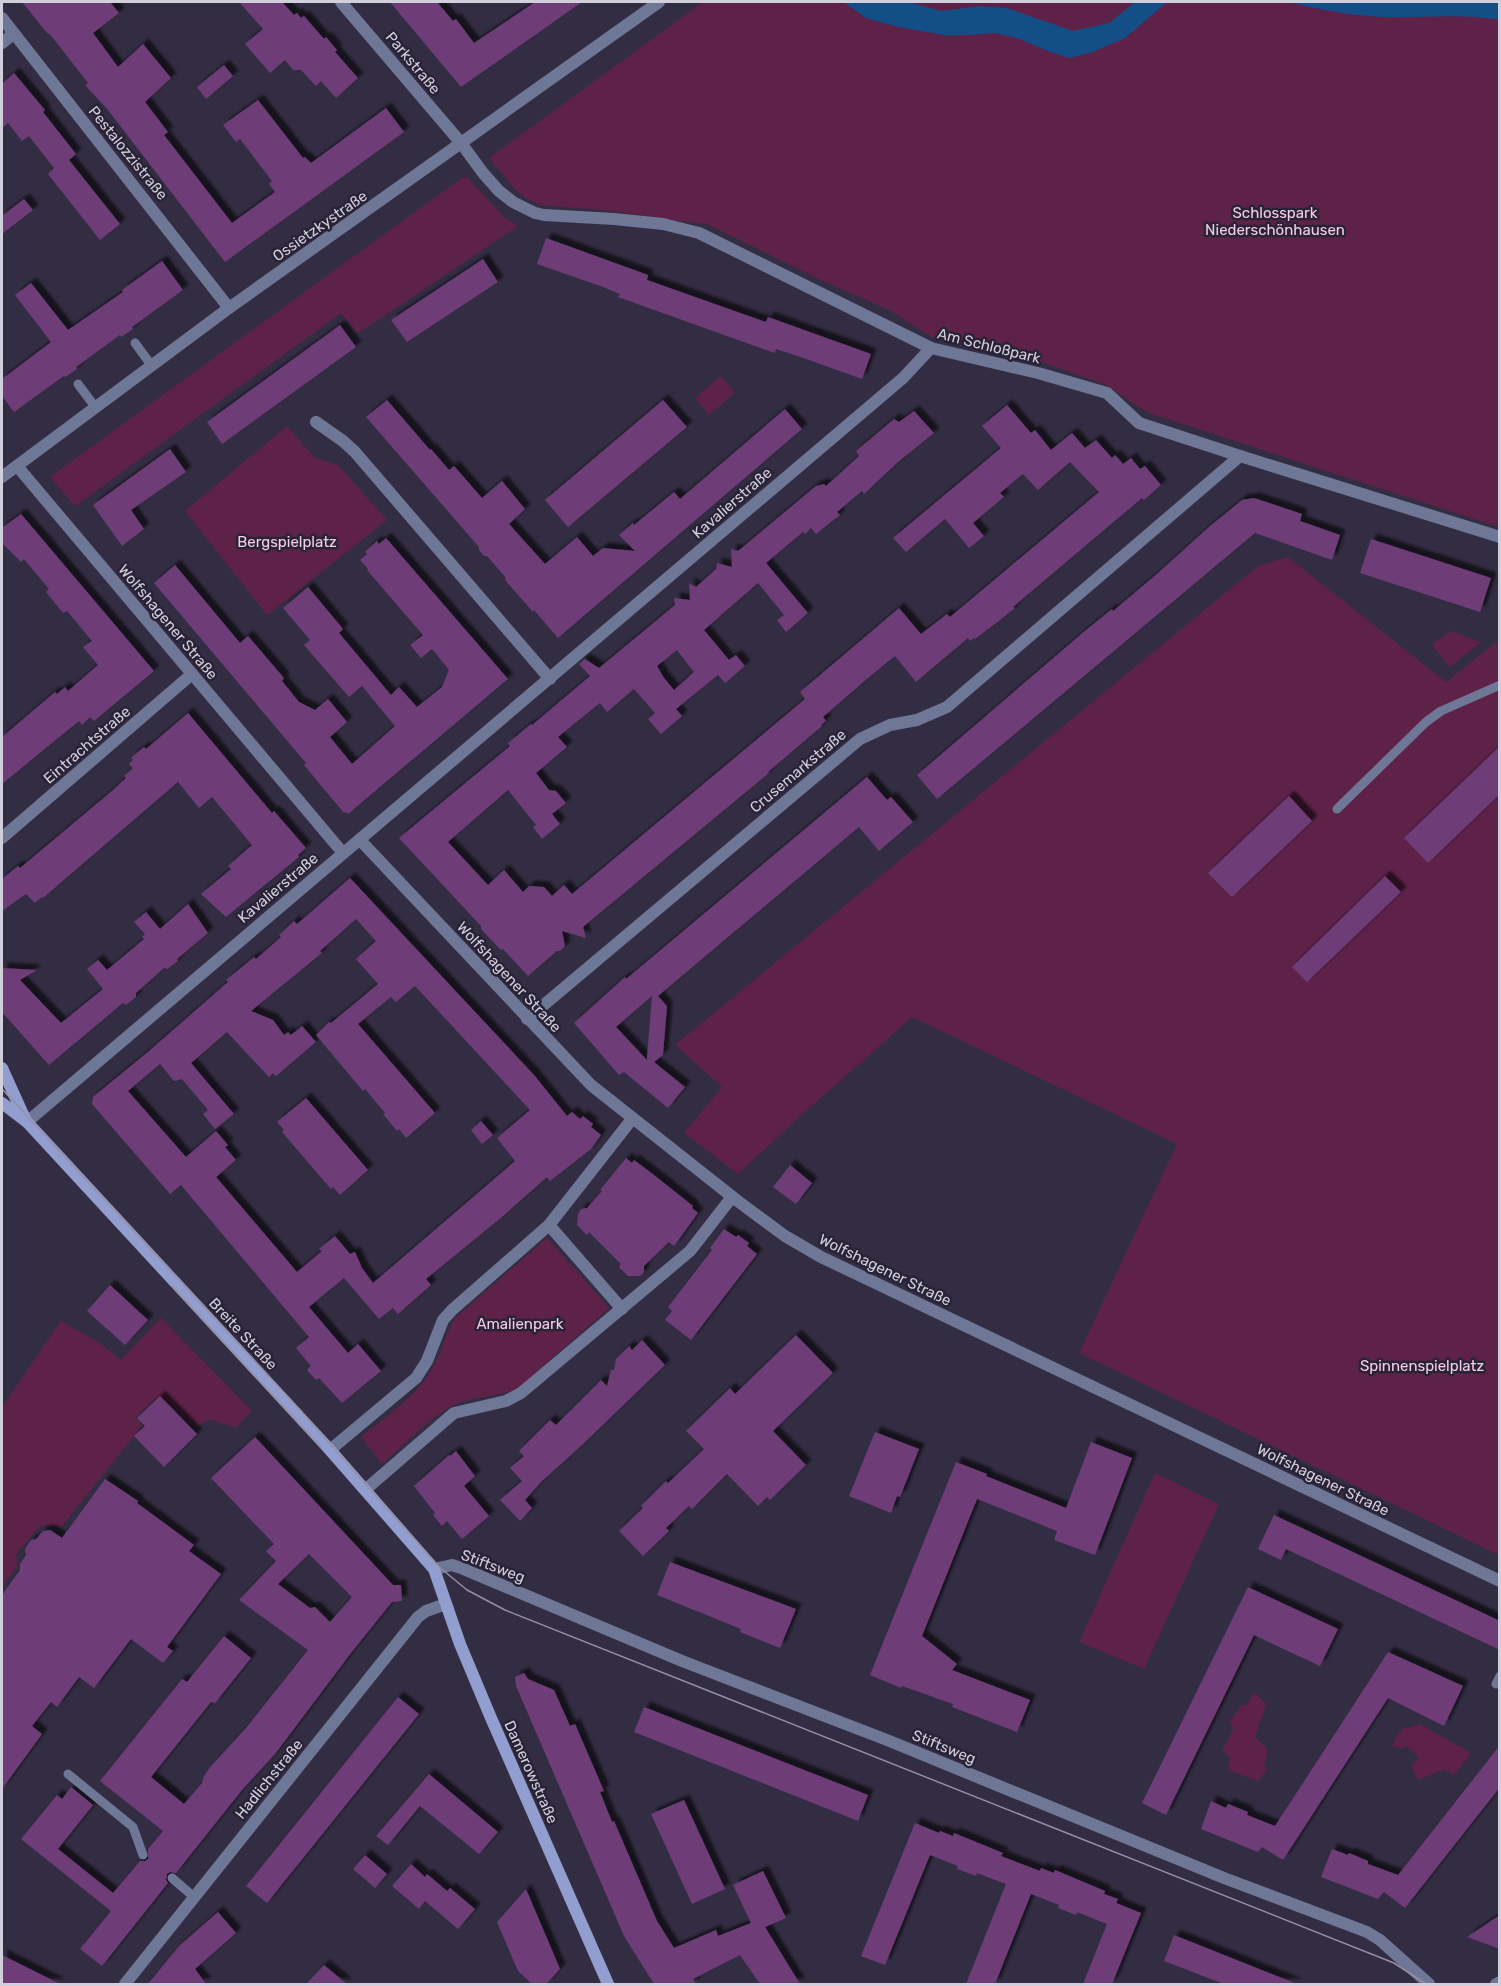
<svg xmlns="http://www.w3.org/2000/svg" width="1501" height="1986" font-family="Rubik,sans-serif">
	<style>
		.green { fill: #5e2249 }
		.water { fill: #144e86 }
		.building { fill: #6e3c78; fill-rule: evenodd; filter: url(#shadow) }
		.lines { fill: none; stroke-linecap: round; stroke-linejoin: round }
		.service { stroke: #6f7796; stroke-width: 9 }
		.minor { stroke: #6f7796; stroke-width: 12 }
		.tertiary { stroke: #6f7796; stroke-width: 12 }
		.secondary { stroke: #929dd0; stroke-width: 12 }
		.tram { stroke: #9490a1; stroke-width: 1.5 }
		.labels { text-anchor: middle; stroke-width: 5; stroke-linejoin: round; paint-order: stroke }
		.street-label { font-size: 15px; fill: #d2cfdd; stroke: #292338 }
		.park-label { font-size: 15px; fill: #f7cde5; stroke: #292338 }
	</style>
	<defs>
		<filter id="shadow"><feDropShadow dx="5.5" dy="-5.5" stdDeviation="1.5" flood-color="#0009"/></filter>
	</defs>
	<rect width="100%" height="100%" fill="#332d43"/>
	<g class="green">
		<polygon points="703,2 1499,2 1499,527 1152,414 1137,406 1107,385 1041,362 934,338 889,310 823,281 707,224 663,219 614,211 541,205 527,199 515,189 489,158"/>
		<polygon points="463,177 468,178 504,217 518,226 357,334 341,313 75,506 50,477"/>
		<polygon points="721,376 735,393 709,415 695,398"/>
		<polygon points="287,426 315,458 338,465 387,520 267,615 185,511"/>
		<polygon points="1288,557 1446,682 1499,640 1499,1555 1079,1353 1177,1144 912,1017 796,1120 738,1174 684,1133 722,1087 675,1045 1258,566"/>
		<polygon points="1450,631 1481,642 1450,667 1432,645"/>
		<path d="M547 1238 609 1308 517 1389C497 1397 473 1396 454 1405 429 1418 404 1445 382 1464L361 1437C384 1418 417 1396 432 1369 442 1353 445 1334 455 1318Z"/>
		<polygon points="161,1318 252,1411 235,1428 210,1419 197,1427 160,1396 135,1417 142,1426 61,1527 41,1525 16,1554 17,1566 2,1587 2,1407 61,1321 98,1342 121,1360"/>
		<polygon points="1155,1473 1219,1504 1144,1669 1079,1642"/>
		<polygon points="1254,1692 1266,1704 1255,1737 1268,1750 1264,1765 1267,1769 1258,1781 1228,1770 1230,1757 1222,1751 1233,1730 1230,1721 1242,1705 1247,1705"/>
		<polygon points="1420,1724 1471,1753 1454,1775 1444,1769 1418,1780 1411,1766 1419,1757 1406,1746 1402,1749 1392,1746 1398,1734 1405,1727 1408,1728"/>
	</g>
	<g class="water">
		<polygon points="844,2 907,2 942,11 980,6 1007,8 1073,31 1109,23 1135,2 1167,2 1125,38 1090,53 1069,58 1045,50 1020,39 995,33 970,35 944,35 898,27 866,18"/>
		<path d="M1287 2H1499V20C1465 13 1420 18 1384 17 1351 16 1319 9 1287 2Z"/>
	</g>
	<g class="building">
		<polygon points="22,2 110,2 119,13 93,33 118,67 143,44 171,78 145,102 168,132 164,135 232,223 275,192 269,184 272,181 240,139 236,142 223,125 258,100 303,158 305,157 311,163 386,108 404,132 225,262 108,110 85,85 88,83 49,33 48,34"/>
		<polygon points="239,2 282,2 294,15 297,13 301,18 304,16 324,39 326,37 337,50 335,52 358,78 336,98 321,81 316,86 301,70 293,70 285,60 270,73 245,44 263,29"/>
		<polygon points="390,2 437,2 453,21 456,19 474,43 535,2 582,2 461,87"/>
		<polygon points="224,65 233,76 206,99 197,87"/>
		<polygon points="14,73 45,110 43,112 76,154 69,160 120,224 100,240 48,174 54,168 29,136 22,141 8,123 2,128 2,84"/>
		<polygon points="24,199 33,210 2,234 2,216"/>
		<polygon points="546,238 648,275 647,280 766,322 768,317 871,354 862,379 795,355 776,349 775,353 738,340 618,297 620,294 603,287 537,264"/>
		<polygon points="483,259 498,282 407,342 391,320"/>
		<polygon points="162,261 183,290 132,327 133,329 121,337 120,335 76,367 77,369 65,377 64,376 14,412 2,396 2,379 51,342 15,295 31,283 68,330 123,292 122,290"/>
		<polygon points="340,325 356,347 222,444 207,422"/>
		<polygon points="387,400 430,450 431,449 449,470 454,466 482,498 502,481 525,509 509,524 545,564 577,537 593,556 603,548 635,551 619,535 633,523 634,525 674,492 680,499 785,409 802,429 558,638 534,610 533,612 505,580 506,578 487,556 484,556 479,550 479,547 366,417"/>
		<polygon points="663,400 687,427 568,527 545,500"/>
		<path d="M1007 405 1031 433 1035 430 1051 450 1072 433 1085 448 1096 440 1112 458 1115 455 1123 464 1131 458 1140 469 1145 466 1161 485 1144 500 1142 498 1013 607 1015 608 1000 620 975 639 974 638 970 641 968 638 916 682 895 656 868 678 823 717 826 721 821 725 822 726 768 772 769 773 583 927 586 938 562 931 565 946 560 951H557L528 976 503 949 501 950 481 929V926L399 838 510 746 508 743 531 724 532 725 590 676 579 664 585 659 599 668 675 605 674 598 690 600 689 583 696 587 716 569 717 563 732 567 731 549 738 551 816 486 824 484 826 486 858 457 859 455 856 451 894 419 899 422 914 411 934 433 898 462 864 494 862 491 837 512 840 515 816 534 811 528 805 534 803 532 766 563 808 613 786 632 777 620 784 615 758 583 704 630 729 660 736 655 745 666 725 683 718 675 676 709 682 716 661 734 648 719 655 713 634 689 607 712 600 703 558 737 567 747 536 773 549 790 556 791 566 803 552 814 560 824 542 839 533 827 536 825 508 790 448 842 488 885 504 870 523 892 529 886 544 887 552 896 564 885 572 894 805 699 800 692 899 608 921 634 947 614 950 617 1099 492 1070 462 1038 490 1023 474 1000 493 1004 497 973 523 984 536 969 548 945 519 906 552 893 538 1001 448 982 426ZM677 650 694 672 674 690 664 678 657 666Z"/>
		<polygon points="170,449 186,472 131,510 144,529 122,546 93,505"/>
		<polygon points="1254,498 1302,514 1300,521 1340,535 1332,560 1255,533 937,799 917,775 1086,630 1112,609 1113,611 1158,573 1210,526 1242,500"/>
		<polygon points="21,514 154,671 94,721 90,717 82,725 79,721 2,784 2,737 55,692 57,694 65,687 68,691 98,665 83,647 92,641 67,611 63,613 46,592 49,589 24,559 21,562 2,543 2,528"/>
		<polygon points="386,538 508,679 348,814 346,812 344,813 304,765 306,763 154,583 175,565 240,643 248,636 284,678 282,681 299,702 315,710 328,699 347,722 330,737 352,764 395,726 362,686 349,697 304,645 310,640 283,608 308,587 343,629 339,633 391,695 399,687 417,707 442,687 449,670 432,649 421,658 410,645 423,635 367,570 368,569 360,560 367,554 365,552 377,541 379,544"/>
		<polygon points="1371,539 1491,578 1480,612 1360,573"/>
		<polygon points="188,713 272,813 274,811 306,848 298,855 299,857 226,917 201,894 231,869 228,866 252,845 212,797 199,808 178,782 43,898 42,897 35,903 26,894 2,911 2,879 18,866 20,868 113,790 126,778 124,776 133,768 129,764 133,760 131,758 144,747 146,749"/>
		<polygon points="1500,746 1500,794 1428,863 1404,838"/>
		<path d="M867 777 887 800 891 797 913 822 879 851 859 827 658 996 667 1006 663 1055 654 1062 685 1087 668 1108 624 1072 619 1075 574 1023 625 977 626 979ZM652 996 647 1057V1060L616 1027Z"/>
		<polygon points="1289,796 1312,821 1232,897 1208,873"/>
		<polygon points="1385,876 1401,892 1307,982 1292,967"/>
		<path d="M350 878 534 1075 567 1116 572 1112 580 1119 583 1116 593 1124 591 1127 601 1135 591 1149 550 1181 547 1177 502 1217 426 1279 431 1285 398 1314 393 1308 379 1319 344 1278 309 1307 348 1353 358 1344 381 1371 342 1403 319 1378 316 1380 307 1370 311 1366 296 1348 309 1337 181 1185 170 1194 92 1104 93 1097 149 1051 228 982 226 980 254 957 256 959 281 937 279 935 294 921 297 924ZM356 919 376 941 356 959 378 984 331 1023 329 1022 316 1035 363 1091 365 1089 385 1113 383 1114 397 1131 399 1129 406 1138 435 1113 358 1024 391 997 396 1002 415 986 530 1110 497 1138 515 1161 373 1283 362 1268 355 1252 350 1254 335 1236 319 1249 322 1251 297 1272 216 1177 236 1160 225 1147 228 1145 216 1131 186 1157 128 1091 160 1064 174 1081 182 1079 208 1110 203 1114 215 1129 234 1114 191 1063 227 1032 269 1077 273 1073 276 1076 316 1042 302 1026 291 1035 288 1032 284 1035 273 1020 251 1011 322 953 320 951Z"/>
		<polygon points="188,904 208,933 177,959 178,961 167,969 164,968 136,993 136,997 126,1005 123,1003 49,1065 2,1012 2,968 37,970 20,980 61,1023 103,989 87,969 98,960 107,970 144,939 142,937 145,934 134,922 146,912 160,929"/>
		<polygon points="306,1098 368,1170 340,1195 333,1187 331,1189 282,1132 284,1130 277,1122"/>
		<polygon points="481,1121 493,1135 482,1144 471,1130"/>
		<polygon points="626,1158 632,1163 634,1160 654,1175 693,1206 692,1208 698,1213 674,1246 669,1242 644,1266 644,1272 640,1276 628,1276 619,1267 621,1264 589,1232 587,1235 577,1225 578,1214 581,1209 587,1208 602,1191 600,1190"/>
		<polygon points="790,1165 812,1183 796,1204 773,1187"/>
		<polygon points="724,1229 736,1237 738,1235 749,1243 747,1246 757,1254 691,1340 665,1320 672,1311 668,1307 712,1250 710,1248"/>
		<polygon points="110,1285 148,1320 125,1345 87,1311"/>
		<polygon points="796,1335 833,1373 773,1431 806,1465 770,1500 767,1497 758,1506 727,1474 692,1509 689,1506 666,1528 669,1531 643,1556 619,1531 643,1508 641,1506 666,1481 668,1483 704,1449 686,1431 730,1388 735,1394"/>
		<polygon points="642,1340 665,1365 581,1446 542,1481 525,1500 532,1508 520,1521 500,1500 522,1481 510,1468 524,1456 519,1451 550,1420 556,1425 601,1380 607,1386 611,1370 614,1370 616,1359 629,1346 632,1350"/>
		<polygon points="160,1396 197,1434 164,1467 134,1436 145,1426 137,1418"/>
		<polygon points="875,1432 919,1449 900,1497 897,1496 891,1513 849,1496"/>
		<path d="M255 1437 393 1585H401L402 1601 392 1602 351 1653 275 1754 242 1790 176 1873 170 1872 167 1874 166 1880 168 1883 102 1966 80 1949 111 1911 21 1839 57 1795 62 1799 71 1787 93 1805 58 1849 113 1893 140 1861H145L148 1859V1849L163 1831 100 1781 182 1679 187 1682 224 1636 251 1658 215 1703 211 1702 151 1777 184 1804 202 1783 204 1776 211 1766 246 1728 308 1650 239 1600 276 1561 266 1551 274 1544 211 1478ZM309 1554 352 1597 330 1622 315 1607 310 1608 278 1584Z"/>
		<polygon points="1091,1442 1132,1458 1095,1555 1054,1540 1057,1531 977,1499 922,1636 957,1664 952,1670 1030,1700 1017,1732 952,1707 953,1704 902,1686 901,1688 870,1675 956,1462 987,1474 986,1476 1066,1508"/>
		<polygon points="456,1451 475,1476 464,1486 489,1516 462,1539 447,1521 442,1526 433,1515 435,1513 414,1486 449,1455 450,1456"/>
		<polygon points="105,1479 138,1501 137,1503 194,1545 189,1551 221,1574 167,1647 173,1651 163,1663 131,1639 94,1688 79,1677 57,1707 51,1702 32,1726 42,1734 2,1789 2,1595 20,1570 20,1564 26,1555 25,1549 31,1540 36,1539 43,1531 50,1530 62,1538"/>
		<polygon points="1274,1515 1500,1621 1500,1650 1286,1549 1281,1560 1258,1549"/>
		<polygon points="670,1562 796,1609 780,1648 740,1632 741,1629 657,1595"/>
		<polygon points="1248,1587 1338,1629 1320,1666 1254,1635 1166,1815 1142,1803"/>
		<polygon points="1388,1652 1463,1686 1444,1726 1388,1698 1283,1860 1262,1847 1258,1852 1201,1829 1211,1801 1226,1808 1228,1804 1248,1812 1247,1815 1275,1826"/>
		<polygon points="524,1673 528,1679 554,1690 570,1726 575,1724 604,1791 600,1792 612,1822 614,1821 657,1921 674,1948 716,1930 718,1936 751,1923 733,1885 763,1871 786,1918 765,1927 800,1984 760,1984 740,1955 693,1979 696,1984 654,1984 624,1936 516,1686 515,1677"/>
		<polygon points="398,1697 419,1714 267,1903 246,1886"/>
		<polygon points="644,1707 868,1795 858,1821 634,1732"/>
		<polygon points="1500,1745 1500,1787 1405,1908 1384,1892 1378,1899 1321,1877 1332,1849 1348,1855 1349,1853 1368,1861 1368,1864 1398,1875"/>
		<polygon points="429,1774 498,1832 479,1854 420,1806 388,1845 376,1836"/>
		<polygon points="684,1800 725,1889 692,1904 651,1814"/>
		<polygon points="915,1823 939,1833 940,1831 953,1836 954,1833 1003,1853 1001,1856 1040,1871 1041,1868 1054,1873 1055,1870 1105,1891 1104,1894 1118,1899 1116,1903 1141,1913 1112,1984 1083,1984 1107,1924 1077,1912 1076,1915 1058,1908 1059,1905 1031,1894 995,1984 966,1984 1006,1884 977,1873 976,1876 957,1869 958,1866 930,1855 885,1965 861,1956"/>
		<polygon points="365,1855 387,1874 375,1888 353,1869"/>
		<polygon points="411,1864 425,1877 427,1874 447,1891 450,1888 475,1909 458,1929 425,1901 419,1909 392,1886"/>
		<polygon points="526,1889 560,1969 546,1984 532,1984 518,1971 497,1922"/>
		<polygon points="218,1912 236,1933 195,1969 206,1984 148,1984 179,1946"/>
		<polygon points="1500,1915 1500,1949 1467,1937"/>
		<polygon points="1174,1935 1297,1984 1224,1984 1164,1961"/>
		<polygon points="2,1955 60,1984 2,1984"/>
		<polygon points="324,1965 347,1984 306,1984"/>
	</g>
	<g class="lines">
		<g class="service">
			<polyline points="135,343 152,366"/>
			<polyline points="78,384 96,408"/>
			<polyline points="1337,809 1426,722 1441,711 1500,685"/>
			<polyline points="1496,1684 1500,1676"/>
			<polyline points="68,1774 133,1827 143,1855"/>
			<polyline points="172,1878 194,1897"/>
		</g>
		<g class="minor">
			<polyline points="341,2 461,143 483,173 499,191 513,202 535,213 544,215 614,219 663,224 699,233 931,348 1038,373 1107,393 1139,423 1240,456 1500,537"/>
			<polyline points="2,18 229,308"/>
			<polyline points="2,43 13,34"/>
			<polyline points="316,422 343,441 355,452 550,679"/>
			<polyline points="17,466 343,853"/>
			<polyline points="2,477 229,308 659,2"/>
			<polyline points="2,838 192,674"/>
			<polyline points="360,840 591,1085 739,1202 785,1236 821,1257 1500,1581"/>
			<polyline points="527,1019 860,739 890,725 917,720 947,707 1240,456"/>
			<polyline points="27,1122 903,378 931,348"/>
			<polyline points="549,1225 622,1309"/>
			<polyline points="330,1450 416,1378 427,1361 443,1320 452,1310 549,1225 632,1119"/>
			<polyline points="365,1490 454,1413 506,1401 521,1393 690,1251 732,1197"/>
			<polyline points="125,1984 418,1617 426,1611 446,1604"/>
			<polyline points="1496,1984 1500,1982"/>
		</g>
		<polyline class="tertiary" points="434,1569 452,1565 461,1568 682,1661 887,1740 1224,1878 1367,1932 1380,1940 1429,1984"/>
		<g class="secondary">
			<polyline points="2,1068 26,1121"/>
			<polyline points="2,1103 27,1122 330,1450 434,1569 460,1644 491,1718 608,1984"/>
		</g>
		<g class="tram">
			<polyline points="2,1089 300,1410 438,1566 467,1590 505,1610 1394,1963 1426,1984"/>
			<polyline points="172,1286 321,1447"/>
		</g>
	</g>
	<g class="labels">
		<g class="street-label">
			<text transform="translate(413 63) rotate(50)" y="5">Parkstraße</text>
			<text transform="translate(128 153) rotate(51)" y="5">Pestalozzistraße</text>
			<text transform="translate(320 226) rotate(-35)" y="5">Ossietzkystraße</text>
			<text transform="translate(989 346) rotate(14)" y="5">Am Schloßpark</text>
			<text transform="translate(732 503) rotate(-41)" y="5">Kavalierstraße</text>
			<text transform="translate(168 622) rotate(50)" y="5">Wolfshagener Straße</text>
			<text transform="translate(87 745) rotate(-41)" y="5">Eintrachtstraße</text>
			<text transform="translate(798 771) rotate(-40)" y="5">Crusemarkstraße</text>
			<text transform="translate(278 888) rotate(-40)" y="5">Kavalierstraße</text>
			<text transform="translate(509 977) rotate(47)" y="5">Wolfshagener Straße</text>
			<text transform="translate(885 1270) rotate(26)" y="5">Wolfshagener Straße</text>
			<text transform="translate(243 1334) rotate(47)" y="5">Breite Straße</text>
			<text transform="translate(1323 1480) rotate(26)" y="5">Wolfshagener Straße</text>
			<text transform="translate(493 1566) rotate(21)" y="5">Stiftsweg</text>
			<text transform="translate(944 1747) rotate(22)" y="5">Stiftsweg</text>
			<text transform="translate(531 1772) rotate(66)" y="5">Damerowstraße</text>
			<text transform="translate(269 1779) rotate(-51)" y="5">Hadlichstraße</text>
		</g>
		<g class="park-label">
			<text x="1275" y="218">Schlosspark<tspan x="1275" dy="17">Niederschönhausen</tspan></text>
			<text x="287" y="547">Bergspielplatz</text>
			<text x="520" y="1329">Amalienpark</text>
			<text x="1422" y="1371">Spinnenspielplatz</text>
		</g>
	</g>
	<rect width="1501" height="1986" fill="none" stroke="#d2cfdd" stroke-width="6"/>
</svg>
